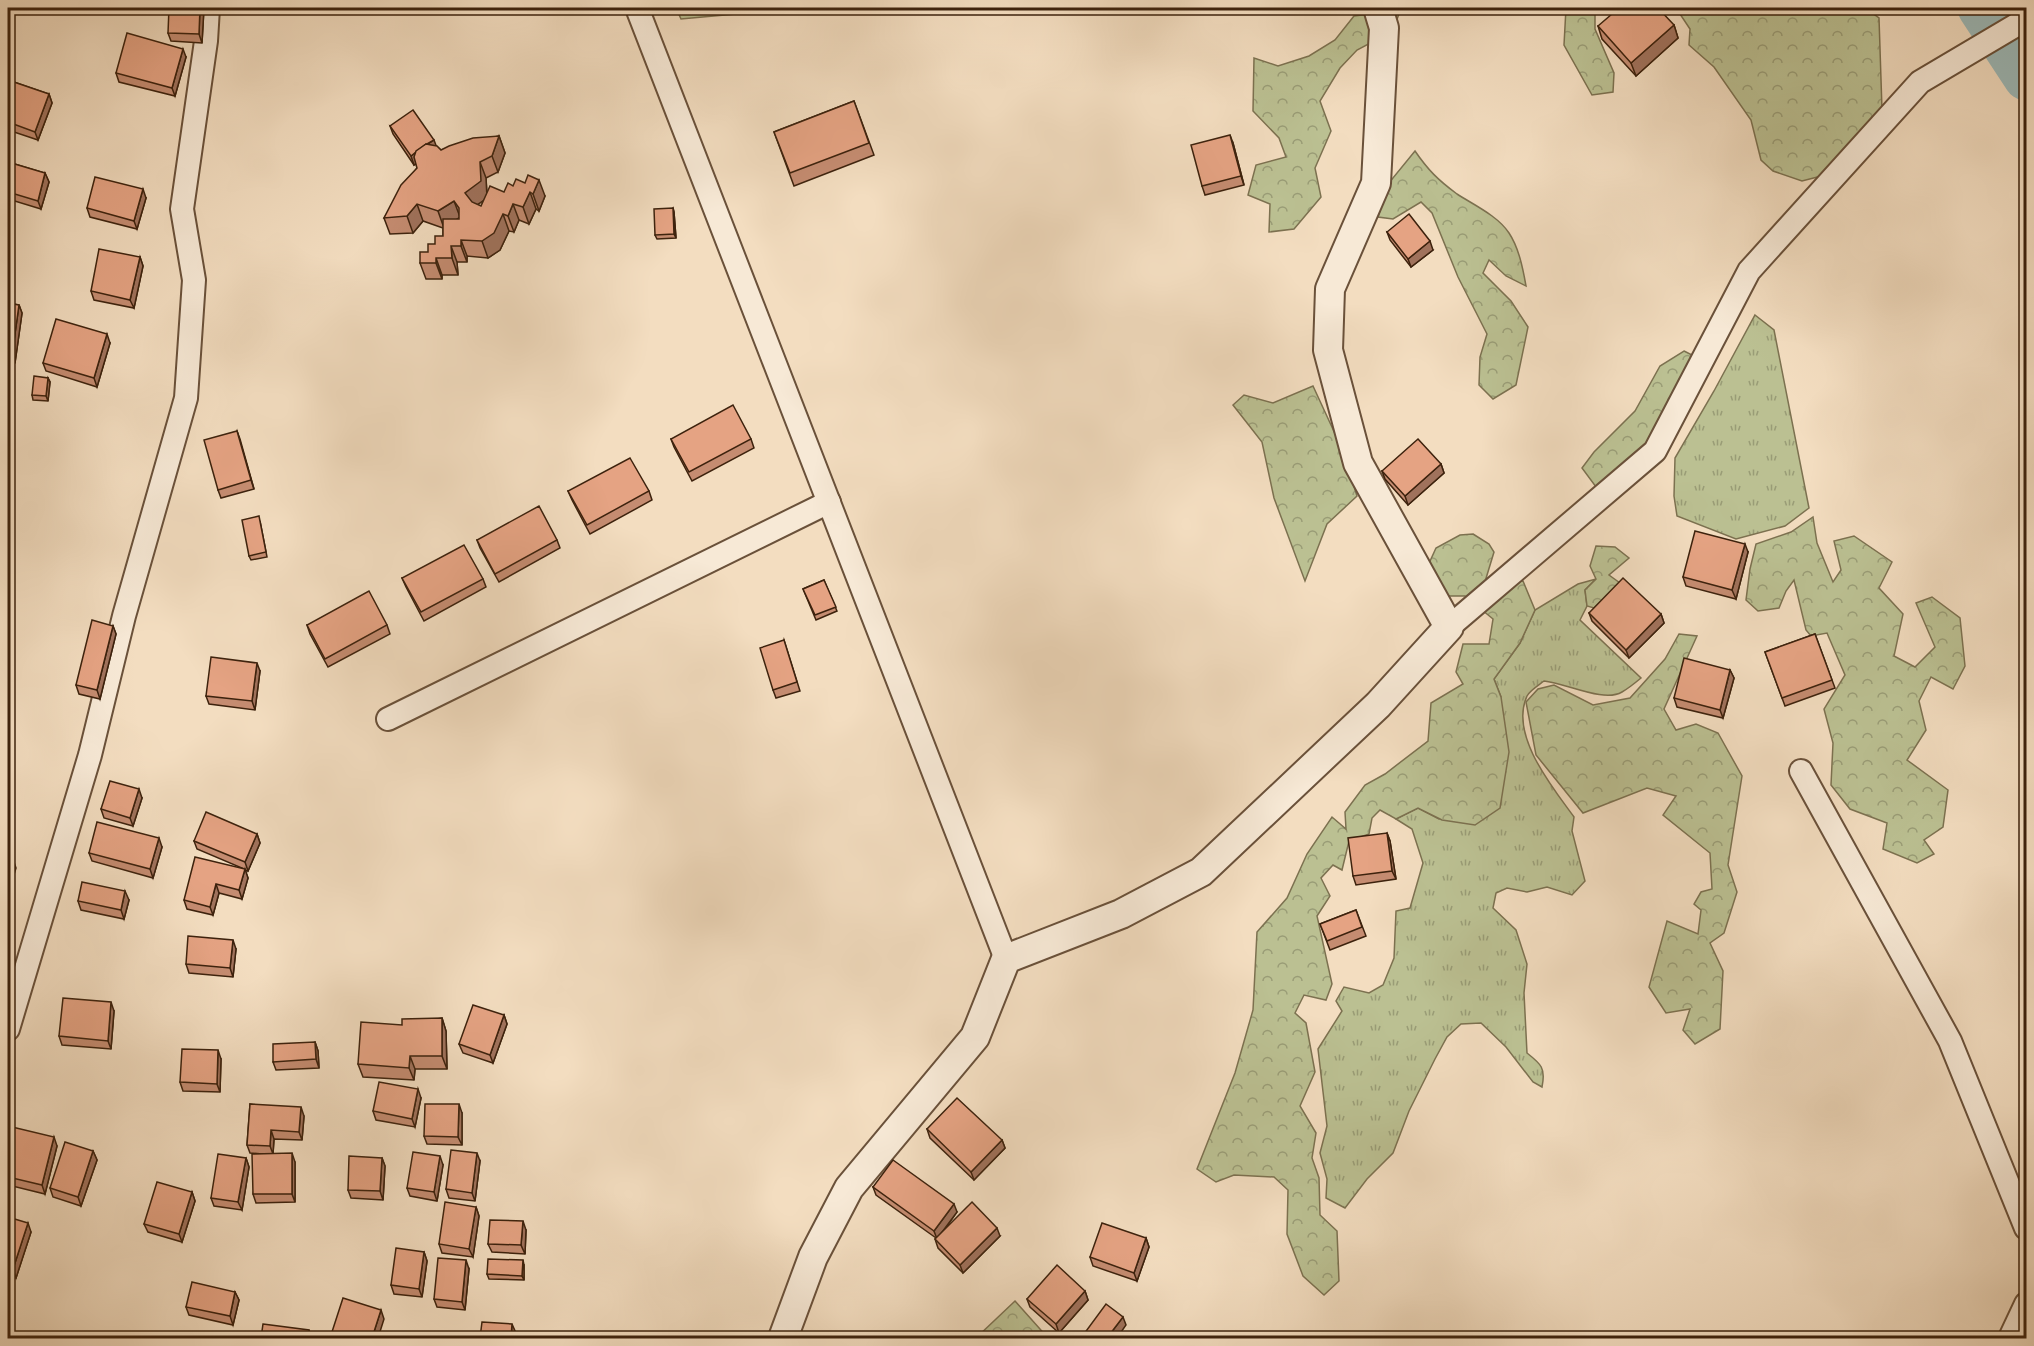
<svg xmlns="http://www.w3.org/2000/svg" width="2034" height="1346" font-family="'IM FELL Great Primer',serif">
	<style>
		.grass { fill: url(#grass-tufts); stroke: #7c7150; stroke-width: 1.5 }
		.forest { fill: url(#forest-crowns); stroke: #7c7150; stroke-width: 1.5 }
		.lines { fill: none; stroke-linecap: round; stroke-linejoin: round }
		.river { stroke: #9dbab9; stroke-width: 45 }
		.minor-casing { stroke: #6a513a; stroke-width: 26 }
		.tertiary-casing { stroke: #6a513a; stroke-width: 32 }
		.minor { stroke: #f7e9d6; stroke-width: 22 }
		.tertiary { stroke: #f7e9d6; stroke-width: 28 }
		.wall { fill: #c58c71; stroke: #3d220d; stroke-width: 1.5; fill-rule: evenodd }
		.shaded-wall { fill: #a0725c; stroke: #3d220d; stroke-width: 1.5 }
		.building { fill: #e5a383; stroke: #3d220d; stroke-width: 1.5 }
	</style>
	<defs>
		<pattern id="grass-tufts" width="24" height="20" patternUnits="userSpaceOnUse" patternTransform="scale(1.5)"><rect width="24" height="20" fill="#bbc092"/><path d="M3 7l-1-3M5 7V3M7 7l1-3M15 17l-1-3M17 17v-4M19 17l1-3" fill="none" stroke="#999c76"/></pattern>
		<pattern id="forest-crowns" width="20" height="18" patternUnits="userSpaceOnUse" patternTransform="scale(1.5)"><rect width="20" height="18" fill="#bbc092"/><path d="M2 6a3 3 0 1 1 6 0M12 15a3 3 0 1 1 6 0" fill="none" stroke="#999c76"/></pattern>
	</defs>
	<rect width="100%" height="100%" fill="#f3ddc0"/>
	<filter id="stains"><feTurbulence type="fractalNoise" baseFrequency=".00333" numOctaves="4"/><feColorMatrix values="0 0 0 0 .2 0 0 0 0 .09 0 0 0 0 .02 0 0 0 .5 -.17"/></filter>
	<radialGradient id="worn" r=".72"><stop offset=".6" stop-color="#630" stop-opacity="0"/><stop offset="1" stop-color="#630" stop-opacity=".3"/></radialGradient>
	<g class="grass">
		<polygon points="676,8 780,8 779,10 681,19"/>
		<polygon points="1755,315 1774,330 1809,508 1785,526 1736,539 1677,516 1674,496 1675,458 1714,391"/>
		<path d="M1596 579 1585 590 1587 606 1580 620 1641 678C1635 683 1629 688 1622 692 1604 703 1566 683 1544 681 1539 685 1530 690 1527 696 1509 735 1553 788 1574 817L1572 831 1585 881 1572 895 1547 887 1527 892 1507 888 1496 893 1493 908 1516 930 1527 964 1524 993 1527 1053C1541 1064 1546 1068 1542 1087L1533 1082 1506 1047 1481 1023 1461 1024 1447 1037 1435 1059 1409 1111 1393 1153 1367 1179 1345 1208 1326 1198 1327 1179 1320 1153 1327 1126 1318 1049 1342 1011 1336 1001 1344 987 1369 993 1383 985 1394 958 1396 911 1410 908 1423 863 1412 829 1396 819 1418 808 1439 819 1501 697 1494 679 1520 643 1535 610 1578 584Z"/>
	</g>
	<g class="forest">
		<polygon points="1384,8 1401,8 1393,31 1357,50 1340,68 1320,101 1331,131 1315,168 1321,197 1294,229 1269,232 1270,204 1248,195 1256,165 1286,157 1279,138 1253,111 1254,58 1278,66 1309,56 1335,40 1354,16 1385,12"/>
		<polygon points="1566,8 1595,8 1595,29 1614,73 1613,92 1592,95 1564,45"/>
		<polygon points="1676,8 1865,8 1879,18 1882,110 1829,174 1802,181 1773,171 1761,160 1751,120 1714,67 1689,45 1690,29"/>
		<path d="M1415 151C1428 170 1438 180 1457 194 1474 205 1498 216 1509 233 1519 248 1523 269 1526 286L1506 276 1489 260 1483 273 1511 301 1528 327 1516 385 1493 399 1479 385 1480 357 1487 334 1458 277 1432 213 1421 202 1393 219 1378 217 1388 184Z"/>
		<polygon points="1684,351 1698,358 1648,449 1599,491 1582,468 1594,452 1635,411 1660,366"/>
		<polygon points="1313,386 1343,451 1357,496 1327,524 1305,581 1274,498 1262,442 1233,405 1244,395 1273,403"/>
		<polygon points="1813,517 1817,543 1833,582 1841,570 1834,541 1854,536 1892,562 1879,588 1903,614 1894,656 1915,667 1935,647 1916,603 1932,597 1960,618 1965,666 1953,689 1931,677 1919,701 1926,730 1907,760 1948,790 1943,827 1924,840 1934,854 1917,863 1883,849 1887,823 1850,809 1831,785 1833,743 1824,709 1845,675 1827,633 1811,636 1806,630 1794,580 1786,591 1779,608 1758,611 1746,600 1750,569 1756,544 1791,532"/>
		<polygon points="1473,534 1489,544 1494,552 1484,585 1523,581 1535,610 1520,643 1494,679 1501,697 1509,752 1500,808 1475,825 1442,820 1418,808 1396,819 1380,810 1372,818 1369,834 1349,841 1342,870 1333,865 1321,878 1330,896 1317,916 1332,984 1326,1000 1304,995 1295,1013 1306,1023 1315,1072 1300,1106 1316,1133 1312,1158 1319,1178 1320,1215 1337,1231 1339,1281 1324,1295 1303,1276 1287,1234 1288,1190 1274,1177 1234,1175 1216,1182 1197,1169 1235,1073 1253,1010 1257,932 1287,898 1307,854 1332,817 1346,829 1345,812 1365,785 1385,774 1428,741 1431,703 1463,684 1456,672 1463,644 1489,644 1493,619 1465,596 1447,596 1426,570 1436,548 1460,535"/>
		<polygon points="1596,546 1615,547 1629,558 1609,575 1620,583 1594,608 1587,606 1585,590 1596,579 1590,566"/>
		<polygon points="1679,634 1697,636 1664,709 1676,730 1696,724 1718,733 1742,776 1728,865 1737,892 1724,933 1710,943 1723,971 1720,1029 1695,1044 1683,1030 1690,1009 1666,1013 1649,987 1667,921 1698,934 1701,910 1694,904 1701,892 1712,889 1710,853 1663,815 1676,796 1647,788 1583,813 1536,755 1526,702 1538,689 1554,685 1593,705 1630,698 1665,659"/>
		<polygon points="1015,1301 1048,1338 1012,1338 1008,1336 1005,1338 976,1338"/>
	</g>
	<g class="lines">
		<polyline class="river" points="1980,8 2026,78"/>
		<defs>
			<g id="minor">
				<polyline points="637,8 1006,959"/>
				<polyline points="1449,627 1655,451 1749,271 1920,82 2018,24 2026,13"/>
				<polyline points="388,719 829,502"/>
				<polyline points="1801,771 1950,1041 2026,1228"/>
				<polyline points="8,1029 90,755 124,616 186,398 194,280 182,209 206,41 208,8"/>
				<polyline points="2010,1338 2026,1304"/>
			</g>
			<polyline id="tertiary" points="783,1338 813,1257 849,1188 975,1037 1006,959 1121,914 1201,872 1378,705 1449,627 1358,463 1328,350 1330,289 1376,183 1384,28 1378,8"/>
		</defs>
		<use href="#minor" class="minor-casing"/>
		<use href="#tertiary" class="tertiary-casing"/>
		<use href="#minor" class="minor"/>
		<use href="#tertiary" class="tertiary"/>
	</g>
	<g class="wall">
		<polygon points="204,8 202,43 171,41 168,33"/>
		<polygon points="1674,25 1678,38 1636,76 1602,39 1598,26"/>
		<polygon points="186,57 175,96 119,82 116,73"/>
		<polygon points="8,80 49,94 52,103 38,140 8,130"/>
		<polygon points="854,101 874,155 794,186 774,132"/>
		<path d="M390 126 436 146 441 150 499 136 505 153 498 172 486 178 487 193 504 192 513 186 545 196 539 211 536 209 529 224 519 220 514 232 509 231 500 250 488 258 467 256V262H457L458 275H442V279H426L420 263 435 244 443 236V228L423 221 413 233 390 234 384 218 417 168 416 163 414 165 393 134ZM484 200 481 206 477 205 481 202Z"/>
		<polygon points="1233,143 1244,185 1205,195 1202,186"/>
		<polygon points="8,162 45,173 49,182 41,209 8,199"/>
		<polygon points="146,198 137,229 90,217 87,208"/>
		<polygon points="673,208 674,212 676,238 657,239 655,235"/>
		<polygon points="1387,232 1433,250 1411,267 1390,240"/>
		<polygon points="140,257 143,266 134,308 94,300 91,291"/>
		<polygon points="8,303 19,305 22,313 15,363 8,362"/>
		<polygon points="110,343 97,387 46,371 43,363"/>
		<polygon points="48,378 50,382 48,401 33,400 32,395"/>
		<polygon points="237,431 254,489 221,498 218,490"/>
		<polygon points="671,439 751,439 754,448 692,481 674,447"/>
		<polygon points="1441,464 1444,473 1408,505 1385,479 1382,471"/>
		<polygon points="568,491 649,491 652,500 590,534 572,500"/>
		<polygon points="260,521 267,557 251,560 249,556"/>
		<polygon points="477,540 557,540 560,548 499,582 480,548"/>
		<polygon points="1748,552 1736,599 1686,586 1683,577"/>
		<polygon points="402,578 483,579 486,587 424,621 406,587"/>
		<polygon points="824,580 837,611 816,620 803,589"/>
		<polygon points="1589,613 1661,614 1664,623 1629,658 1592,621"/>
		<polygon points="307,625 387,625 390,634 328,667 310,634"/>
		<polygon points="113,626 116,634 100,699 79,694 76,685"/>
		<polygon points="1815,634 1835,688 1785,706 1765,652"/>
		<polygon points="784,640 800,691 776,698 773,690"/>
		<polygon points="1730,670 1734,678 1723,718 1677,707 1674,698"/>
		<polygon points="260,671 255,710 209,704 206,696"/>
		<polygon points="142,798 133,826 104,818 101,809"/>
		<polygon points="1387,833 1390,841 1396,879 1356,885 1353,876"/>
		<polygon points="257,834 260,843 248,871 245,870 248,878 242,899 219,893 213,915 187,909 184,900 242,868 197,849 194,841"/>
		<polygon points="162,847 153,878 92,861 89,853"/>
		<polygon points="129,900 124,919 81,910 78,901"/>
		<polygon points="1356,910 1366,936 1330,950 1320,924"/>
		<polygon points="236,949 233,977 189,973 186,964"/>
		<polygon points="114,1011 111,1049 62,1045 59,1036"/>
		<polygon points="504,1015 507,1024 493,1063 463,1053 459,1044"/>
		<polygon points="442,1018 446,1031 447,1069 415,1069 414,1080 363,1077 358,1064 402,1025"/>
		<polygon points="315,1042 318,1051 319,1068 276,1070 273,1062"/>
		<polygon points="221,1059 220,1092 183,1091 180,1082"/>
		<polygon points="421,1098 415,1127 376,1120 373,1111"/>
		<polygon points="250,1104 304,1116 302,1140 274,1139 273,1154 295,1162 295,1202 256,1203 253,1194 262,1154 250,1153 247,1145"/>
		<polygon points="462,1113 462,1145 427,1144 424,1136"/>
		<polygon points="8,1126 57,1146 45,1194 8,1185"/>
		<polygon points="927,1129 1002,1140 1005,1148 974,1180 930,1138"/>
		<polygon points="93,1151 97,1160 81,1206 53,1197 50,1188"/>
		<polygon points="246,1158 249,1167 242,1210 214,1206 211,1198"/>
		<polygon points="382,1158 385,1166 383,1200 351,1198 348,1190"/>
		<polygon points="480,1161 475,1201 449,1198 446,1189"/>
		<polygon points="443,1165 437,1201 410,1196 407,1188"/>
		<polygon points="873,1187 957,1212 943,1232 1000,1236 963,1273 938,1248 935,1239 936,1238 876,1195"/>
		<polygon points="192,1192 195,1201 182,1242 148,1232 144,1224"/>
		<polygon points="476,1207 479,1216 473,1257 442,1253 439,1244"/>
		<polygon points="8,1217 31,1232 16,1278 8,1275"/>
		<polygon points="526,1230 525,1254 492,1252 488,1244"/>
		<polygon points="1146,1238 1149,1247 1137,1281 1093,1266 1090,1257"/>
		<polygon points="424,1252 427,1261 422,1297 394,1294 391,1285"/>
		<polygon points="524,1265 524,1280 489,1279 487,1274"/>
		<polygon points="469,1269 465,1310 437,1307 434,1299"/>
		<polygon points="1085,1291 1088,1300 1059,1333 1030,1307 1027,1299"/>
		<polygon points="235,1292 239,1300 233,1325 189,1315 186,1307"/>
	</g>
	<g class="shaded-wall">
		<polygon points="200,8 204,8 202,43 199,34"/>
		<polygon points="1674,25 1678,38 1636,76 1631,63"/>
		<polygon points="183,49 186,57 175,96 172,88"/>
		<polygon points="49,94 52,103 38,140 35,132"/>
		<polygon points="1230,135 1233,143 1244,185 1241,176"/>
		<polygon points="499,136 505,153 498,172 492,156"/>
		<polygon points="434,140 437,148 414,165 411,156"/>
		<polygon points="480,162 486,178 487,198 471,209 465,193"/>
		<polygon points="45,173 49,182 41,209 38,201"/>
		<polygon points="539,180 545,196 539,211 533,194"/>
		<polygon points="143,189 146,198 137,229 134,221"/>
		<polygon points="530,192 536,209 529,224 523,207"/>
		<polygon points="454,201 460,217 444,228 438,211"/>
		<polygon points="417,204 423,221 413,233 407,216"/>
		<polygon points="513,204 519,220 514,232 508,216"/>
		<polygon points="673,208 674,212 676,238 674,234"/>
		<polygon points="503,214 509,231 500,250 488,258 482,241"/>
		<polygon points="461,240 467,256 467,262 461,246"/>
		<polygon points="1430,241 1433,250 1411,267 1408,259"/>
		<polygon points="451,246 457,262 458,275 452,258"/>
		<polygon points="140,257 143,266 134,308 130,300"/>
		<polygon points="436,258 442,275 442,279 436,263"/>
		<polygon points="19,305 22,313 15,363 12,355"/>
		<polygon points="107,334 110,343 97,387 94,378"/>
		<polygon points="48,378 50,382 48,401 46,396"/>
		<polygon points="237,431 240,439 254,489 251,480"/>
		<polygon points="1441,464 1444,473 1408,505 1405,496"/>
		<polygon points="1745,544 1748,552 1736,599 1732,590"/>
		<polygon points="1661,614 1664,623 1629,658 1626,650"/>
		<polygon points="113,626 116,634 100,699 97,690"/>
		<polygon points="257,663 260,671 255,710 252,701"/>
		<polygon points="1730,670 1734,678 1723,718 1720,710"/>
		<polygon points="139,789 142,798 133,826 130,818"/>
		<polygon points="1387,833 1390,841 1396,879 1392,871"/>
		<polygon points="257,834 260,843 248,871 245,862"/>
		<polygon points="159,838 162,847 153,878 150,869"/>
		<polygon points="13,859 16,868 9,891 8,888 8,876"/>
		<polygon points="245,869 248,878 242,899 239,890"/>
		<polygon points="216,884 219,893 213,915 210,907"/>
		<polygon points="125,891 129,900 124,919 121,910"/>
		<polygon points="233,940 236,949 233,977 230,968"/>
		<polygon points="111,1002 114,1011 111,1049 108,1041"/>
		<polygon points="504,1015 507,1024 493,1063 490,1055"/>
		<polygon points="442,1018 446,1031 447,1069 442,1056"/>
		<polygon points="315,1042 318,1051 319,1068 316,1059"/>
		<polygon points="218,1050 221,1059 220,1092 217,1084"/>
		<polygon points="410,1056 415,1069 414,1080 409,1068"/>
		<polygon points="418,1089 421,1098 415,1127 412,1119"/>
		<polygon points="459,1104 462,1113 462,1145 458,1137"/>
		<polygon points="301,1107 304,1116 302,1140 299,1132"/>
		<polygon points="271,1130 274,1139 273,1154 270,1146"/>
		<polygon points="54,1137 57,1146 45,1194 42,1185"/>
		<polygon points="1002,1140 1005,1148 974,1180 971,1172"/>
		<polygon points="93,1151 97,1160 81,1206 78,1197"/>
		<polygon points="292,1153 295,1162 295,1202 292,1194"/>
		<polygon points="477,1153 480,1161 475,1201 472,1193"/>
		<polygon points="440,1156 443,1165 437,1201 434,1192"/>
		<polygon points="246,1158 249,1167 242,1210 238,1202"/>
		<polygon points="382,1158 385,1166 383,1200 380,1191"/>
		<polygon points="192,1192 195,1201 182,1242 179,1234"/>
		<polygon points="954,1204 957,1212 937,1239 934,1231"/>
		<polygon points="476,1207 479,1216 473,1257 469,1249"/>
		<polygon points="523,1221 526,1230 525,1254 521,1245"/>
		<polygon points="28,1223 31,1232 16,1278 13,1269"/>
		<polygon points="997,1228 1000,1236 963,1273 960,1265"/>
		<polygon points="1146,1238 1149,1247 1137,1281 1134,1273"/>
		<polygon points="424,1252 427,1261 422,1297 419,1289"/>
		<polygon points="466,1260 469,1269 465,1310 462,1302"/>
		<polygon points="523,1260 524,1265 524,1280 522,1276"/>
		<polygon points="1085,1291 1088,1300 1059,1333 1056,1324"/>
		<polygon points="235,1292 239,1300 233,1325 230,1316"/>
		<polygon points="381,1310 384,1319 378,1338 372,1338"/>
		<polygon points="1123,1317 1126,1325 1117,1338 1107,1338"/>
		<polygon points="512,1324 516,1333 515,1338 511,1338"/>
		<polygon points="309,1330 312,1338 308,1338"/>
	</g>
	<g class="building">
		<polygon points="169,8 200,8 199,34 168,33"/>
		<polygon points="1619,8 1658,8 1674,25 1631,63 1598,26"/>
		<polygon points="127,33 183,49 172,88 116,73"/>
		<polygon points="8,80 49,94 35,132 8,122"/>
		<polygon points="854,101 869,143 790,173 774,132"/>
		<polygon points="413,110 434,140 427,144 426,144 411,156 390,126"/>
		<polygon points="1230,135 1241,176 1202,186 1191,145"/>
		<polygon points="499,136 492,156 480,162 481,181 465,193 472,202 481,206 490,186 504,192 508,183 513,186 516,179 525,183 528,175 539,180 533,194 530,192 523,207 513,204 508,216 503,214 494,233 482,241 461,240 461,246 451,246 452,258 436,258 436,263 420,263 420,252 428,252 428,244 435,244 435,236 443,236 443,219 459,219 459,208 454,201 438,211 417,204 407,216 384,218 401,185 417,168 414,157 416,151 426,144 437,146 441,150 449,146 473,138"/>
		<polygon points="8,162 45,173 38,201 8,192"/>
		<polygon points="95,177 143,189 134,221 87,208"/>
		<polygon points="673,208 674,234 655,235 654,209"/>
		<polygon points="1409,214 1430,241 1408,259 1387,232"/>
		<polygon points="99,249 140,257 130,300 91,291"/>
		<polygon points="8,303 19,305 12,355 8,354"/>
		<polygon points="56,319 107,334 94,378 43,363"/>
		<polygon points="34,376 48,378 46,396 32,395"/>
		<polygon points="733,405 751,439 689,472 671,439"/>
		<polygon points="237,431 251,480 218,490 204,440"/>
		<polygon points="1418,439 1441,464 1405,496 1382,471"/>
		<polygon points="630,458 649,491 587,525 568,491"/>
		<polygon points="539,506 557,540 495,574 477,540"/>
		<polygon points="259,516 266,552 249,556 242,520"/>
		<polygon points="1695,531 1745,544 1732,590 1683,577"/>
		<polygon points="464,545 483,579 421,612 402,578"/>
		<polygon points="1623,578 1661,614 1626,650 1589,613"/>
		<polygon points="824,580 836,607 815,615 803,589"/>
		<polygon points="369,591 387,625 325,659 307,625"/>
		<polygon points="92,620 113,626 97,690 76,685"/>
		<polygon points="1815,634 1832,680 1782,698 1765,652"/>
		<polygon points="784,640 797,682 773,690 760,648"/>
		<polygon points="211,657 257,663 252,701 206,696"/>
		<polygon points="1684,658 1730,670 1720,710 1674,698"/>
		<polygon points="110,781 139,789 130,818 101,809"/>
		<polygon points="206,812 257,834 245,862 194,841"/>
		<polygon points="97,822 159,838 150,869 89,853"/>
		<polygon points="1387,833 1392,871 1353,876 1348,838"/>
		<polygon points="8,857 13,859 8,876"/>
		<polygon points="195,857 245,869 239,890 216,884 210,907 184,900"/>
		<polygon points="82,882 125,891 121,910 78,901"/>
		<polygon points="1356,910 1362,927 1327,941 1320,924"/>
		<polygon points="188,936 233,940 230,968 186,964"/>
		<polygon points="63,998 111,1002 108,1041 59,1036"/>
		<polygon points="473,1005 504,1015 490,1055 459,1044"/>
		<polygon points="442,1018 442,1056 410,1056 409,1068 358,1064 361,1022 402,1025 402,1019"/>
		<polygon points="315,1042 316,1059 273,1062 273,1044"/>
		<polygon points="182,1049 218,1050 217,1084 180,1082"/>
		<polygon points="379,1082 418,1089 412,1119 373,1111"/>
		<polygon points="957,1098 1002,1140 971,1172 927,1129"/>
		<polygon points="250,1104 301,1107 299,1132 271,1130 270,1146 247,1145"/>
		<polygon points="425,1104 459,1104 458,1137 424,1136"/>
		<polygon points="8,1126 54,1137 42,1185 8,1177"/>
		<polygon points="65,1142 93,1151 78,1197 50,1188"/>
		<polygon points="451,1150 477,1153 472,1193 446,1189"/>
		<polygon points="413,1152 440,1156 434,1192 407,1188"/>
		<polygon points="292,1153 292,1194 253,1194 252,1154"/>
		<polygon points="218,1154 246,1158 238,1202 211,1198"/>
		<polygon points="349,1156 382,1158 380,1191 348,1190"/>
		<polygon points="893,1160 954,1204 934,1231 873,1187"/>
		<polygon points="157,1182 192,1192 179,1234 144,1224"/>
		<polygon points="445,1202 476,1207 469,1249 439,1244"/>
		<polygon points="972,1202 997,1228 960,1265 935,1239"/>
		<polygon points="8,1217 28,1223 13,1269 8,1267"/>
		<polygon points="490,1220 523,1221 521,1245 488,1244"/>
		<polygon points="1102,1223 1146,1238 1134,1273 1090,1257"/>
		<polygon points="396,1248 424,1252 419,1289 391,1285"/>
		<polygon points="438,1258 466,1260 462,1302 434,1299"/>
		<polygon points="488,1259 523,1260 522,1276 487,1274"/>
		<polygon points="1057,1265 1085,1291 1056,1324 1027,1299"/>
		<polygon points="192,1282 235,1292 230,1316 186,1307"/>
		<polygon points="343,1298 381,1310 372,1338 330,1338"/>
		<polygon points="1106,1304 1123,1317 1107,1338 1081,1338"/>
		<polygon points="482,1322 512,1324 511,1338 480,1338"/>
		<polygon points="263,1324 309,1330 308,1338 261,1338"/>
	</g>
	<rect width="2034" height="1346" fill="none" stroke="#f3ddc0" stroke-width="30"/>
	<rect x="9" y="9" width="2016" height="1328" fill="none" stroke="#3d220d" stroke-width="3"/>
	<rect x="15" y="15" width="2004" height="1316" fill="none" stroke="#3d220d" stroke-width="1.5"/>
	<rect width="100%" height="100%" filter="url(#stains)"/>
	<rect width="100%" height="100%" fill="url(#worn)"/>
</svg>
